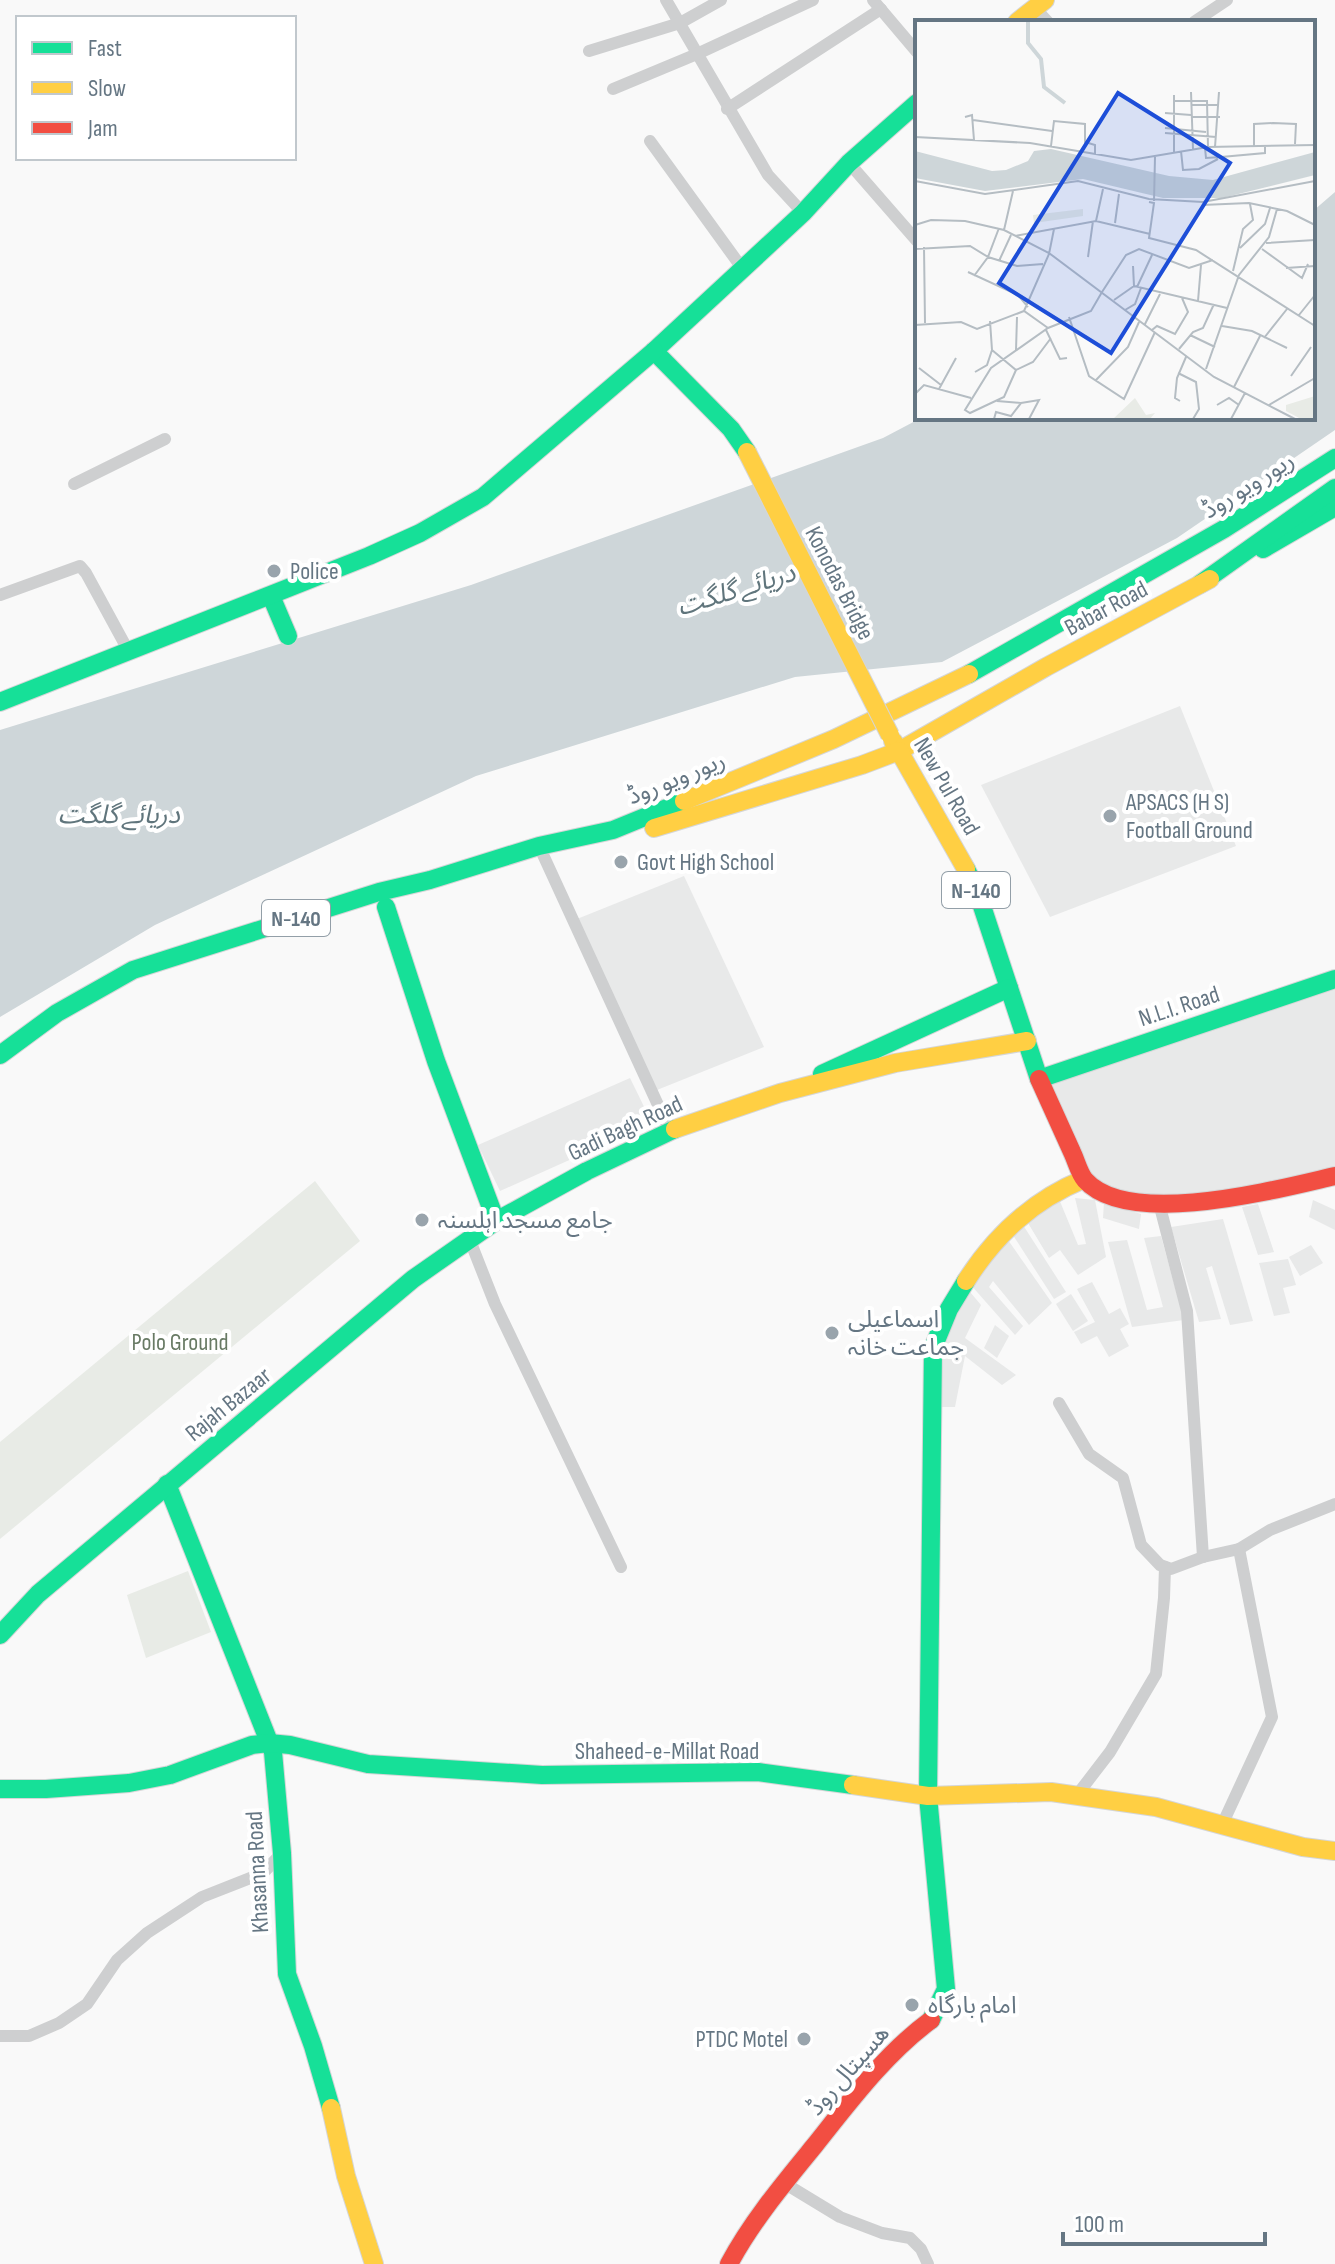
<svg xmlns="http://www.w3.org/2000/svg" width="1335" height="2264" font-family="'Sofia Sans Condensed','Noto Sans Arabic',sans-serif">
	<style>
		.built { fill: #e8e9e9 }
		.green { fill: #e8ebe6 }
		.water { fill: #ced6d9 }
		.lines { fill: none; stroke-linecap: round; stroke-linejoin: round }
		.fast-casing { stroke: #d5d6d7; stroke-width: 20 }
		.slow-casing { stroke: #d5d6d7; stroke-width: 20 }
		.jam-casing { stroke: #d5d6d7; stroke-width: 20 }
		.street { stroke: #cecfd0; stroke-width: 12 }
		.fast { stroke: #16e098; stroke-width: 18 }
		.slow { stroke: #ffcf43; stroke-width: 18 }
		.jam { stroke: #f24e42; stroke-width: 18 }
		.slow-bridge-casing { stroke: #d5d6d7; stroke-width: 20; stroke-linecap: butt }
		.slow-bridge { stroke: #ffcf43; stroke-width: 18 }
		.poi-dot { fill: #99a4ac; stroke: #fff; stroke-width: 3 }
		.labels { text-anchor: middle; stroke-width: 8; stroke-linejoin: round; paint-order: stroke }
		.shield { fill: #fff; stroke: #939fa8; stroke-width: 2 }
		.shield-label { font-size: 22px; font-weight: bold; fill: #657683 }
		.street-label { font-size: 24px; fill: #657683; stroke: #fff }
		.poi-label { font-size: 24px; fill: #657683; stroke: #fff; text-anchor: start }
		.park-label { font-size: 24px; fill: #687a64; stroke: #fff }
		.water-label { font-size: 26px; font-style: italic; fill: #60757c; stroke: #fff }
		.inset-river { fill: none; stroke: #ced6d9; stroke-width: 4 }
		.inset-road { fill: none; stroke: #b5bdc3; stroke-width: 2 }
		.view { fill: #1d4ed8; fill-opacity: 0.15; stroke: #1d4ed8; stroke-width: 4 }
		.inset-edge { fill: none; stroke: #657683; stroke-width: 4 }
	</style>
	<rect width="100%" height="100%" fill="#f9f9f9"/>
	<g class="built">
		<polygon points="1180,706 1236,846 1050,917 981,785"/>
		<polygon points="684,876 764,1047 652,1092 572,921"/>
		<polygon points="1335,979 1335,1175 1205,1202 1103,1194 1038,1080"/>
		<polygon points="630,1078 652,1123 500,1191 478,1145"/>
		<polygon points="1075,1198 1095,1200 1106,1257 1078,1275 1060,1250 1049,1258 1028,1223 1059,1199 1078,1245 1086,1244"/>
		<polygon points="1313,1200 1335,1210 1335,1230 1309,1217"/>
		<polygon points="1104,1202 1141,1214 1139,1229 1103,1218"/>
		<polygon points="1258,1204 1274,1252 1258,1255 1242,1207"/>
		<polygon points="1223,1219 1253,1321 1230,1325 1212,1266 1206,1268 1221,1319 1199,1322 1171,1227"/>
		<polygon points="1023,1225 1066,1292 1054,1299 1011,1232"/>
		<polygon points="1161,1236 1184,1320 1132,1327 1108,1242 1127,1240 1147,1310 1163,1307 1144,1238"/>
		<polygon points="1008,1240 1052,1303 1029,1325 993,1281 989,1287 1023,1326 1015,1335 970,1284"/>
		<polygon points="1311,1245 1323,1263 1300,1276 1289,1257"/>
		<polygon points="1288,1259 1296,1285 1283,1288 1290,1313 1274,1316 1259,1263"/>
		<polygon points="1092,1282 1109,1314 1120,1308 1129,1324 1120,1329 1129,1346 1109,1357 1097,1336 1081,1344 1074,1332 1095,1322 1077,1289"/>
		<polygon points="970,1292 981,1305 965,1338 1016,1375 1002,1385 965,1356 955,1407 937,1407 946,1335"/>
		<polygon points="1071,1294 1088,1321 1073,1331 1056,1304"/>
		<polygon points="995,1325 1009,1336 997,1358 984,1348"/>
	</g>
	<g class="green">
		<polygon points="315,1181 360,1241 0,1539 0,1442"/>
		<polygon points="188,1571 211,1632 146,1658 127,1595"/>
	</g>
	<polygon class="water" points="1335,192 1335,430 1177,538 942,662 795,677 476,776 155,925 0,1017 0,730 471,585 883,438 921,418 1313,418 1313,211"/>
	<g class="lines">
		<defs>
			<g id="fast">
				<polyline points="747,452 731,429 654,351 803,213 849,163 917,103"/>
				<polyline points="1263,549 1335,507"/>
				<polyline points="1200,584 1335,488"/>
				<polyline points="271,596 288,636"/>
				<polyline points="969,674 1224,529 1335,458"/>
				<polyline points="0,702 369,556 420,533 483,497 654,351"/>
				<polyline points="966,869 977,891 1039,1079 1335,979"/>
				<polyline points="386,907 436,1061 496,1221"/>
				<polyline points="0,1055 57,1013 133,970 379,892 430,880 539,846 613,830 684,801"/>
				<polyline points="822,1074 1009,988"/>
				<polyline points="167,1484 273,1752 282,1853 287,1974 313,2046 331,2108"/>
				<polyline points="0,1635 38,1594 413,1279 496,1221 587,1171 675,1129"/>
				<polyline points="0,1789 46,1789 129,1783 170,1775 252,1745 269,1743 290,1745 368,1764 542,1775 758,1772 853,1785"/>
				<polyline points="931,2020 946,1989 928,1796 933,1348 949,1309 966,1281"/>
			</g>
			<g id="slow">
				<polyline points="1017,22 1045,0"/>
				<polyline points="893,741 899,751 1046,667 1210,579"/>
				<polyline points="684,801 834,739 969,674"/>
				<polyline points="654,828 862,765 899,751 966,869"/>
				<polyline points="675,1129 780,1093 895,1063 1027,1041"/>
				<path d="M966 1281C996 1234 1033 1200 1084 1179"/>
				<polyline points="853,1785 928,1796 1051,1792 1156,1807 1303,1847 1335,1851"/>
				<polyline points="331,2108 346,2176 374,2264"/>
			</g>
			<g id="jam">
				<path d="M1039 1079C1050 1103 1061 1128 1072 1152 1076 1160 1079 1173 1085 1180 1129 1229 1278 1189 1335 1176"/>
				<path d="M729 2264C752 2221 784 2183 815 2145 850 2101 886 2053 931 2020"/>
			</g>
		</defs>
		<use href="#fast" class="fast-casing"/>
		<use href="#slow" class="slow-casing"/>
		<use href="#jam" class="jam-casing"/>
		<g class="street">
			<polyline points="666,0 768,175 803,213"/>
			<polyline points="873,0 917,52"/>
			<polyline points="1035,8 1048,22"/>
			<polyline points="1194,22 1227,0"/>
			<polyline points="589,51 680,23 721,0"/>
			<polyline points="613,89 697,54 813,0"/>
			<polyline points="727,109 881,9"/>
			<polyline points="650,141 742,268"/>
			<polyline points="849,163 917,241"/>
			<polyline points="74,484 165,439"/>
			<polyline points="0,595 80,566 86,573 129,652"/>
			<polyline points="539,846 670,1131"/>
			<polyline points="1159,1203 1187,1311 1203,1557"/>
			<polyline points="469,1238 495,1304 621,1567"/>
			<polyline points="1059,1403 1089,1454 1123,1478 1141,1545 1160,1565 1171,1569 1203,1557 1239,1549 1270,1530 1335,1504"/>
			<polyline points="1077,1795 1110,1752 1156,1674 1164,1598 1165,1567"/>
			<polyline points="1222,1825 1272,1717 1239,1549"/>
			<polyline points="0,2036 29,2036 59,2023 87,2004 117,1960 147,1933 202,1897 263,1873 282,1853"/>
			<polyline points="784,2183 840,2217 882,2233 910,2238 921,2249 928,2264"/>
		</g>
		<use href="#fast" class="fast"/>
		<use href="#slow" class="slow"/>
		<use href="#jam" class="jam"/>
		<defs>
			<polyline id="slow-bridge" points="747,452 890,735"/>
		</defs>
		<use href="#slow-bridge" class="slow-bridge-casing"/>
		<use href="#slow-bridge" class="slow-bridge"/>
	</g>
	<g class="poi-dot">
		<circle cx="274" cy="571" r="8"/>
		<circle cx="1110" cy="816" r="8"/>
		<circle cx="621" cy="862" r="8"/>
		<circle cx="422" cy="1220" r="8"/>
		<circle cx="832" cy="1333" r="8"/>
		<circle cx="912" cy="2005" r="8"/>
		<circle cx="804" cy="2039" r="8"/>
	</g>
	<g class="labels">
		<g class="shield">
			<rect x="942" y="872" width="68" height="36" rx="6"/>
			<rect x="262" y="900" width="68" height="36" rx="6"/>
		</g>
		<g class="shield-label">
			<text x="976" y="898">N-140</text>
			<text x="296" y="926">N-140</text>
		</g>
		<g class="street-label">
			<text transform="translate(1248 485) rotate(-32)" y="8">ریور ویو روڈ</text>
			<text transform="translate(840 583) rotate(63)" y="8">Konodas Bridge</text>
			<text transform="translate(1106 608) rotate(-28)" y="8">Babar Road</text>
			<text transform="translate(676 778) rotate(-22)" y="8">ریور ویو روڈ</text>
			<text transform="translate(947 786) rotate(60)" y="8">New Pul Road</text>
			<text transform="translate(1179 1006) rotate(-18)" y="8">N.L.I. Road</text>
			<text transform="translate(625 1128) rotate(-25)" y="8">Gadi Bagh Road</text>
			<text transform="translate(228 1404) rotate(-39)" y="8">Rajah Bazaar</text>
			<text x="667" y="1759">Shaheed-e-Millat Road</text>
			<text transform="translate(257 1872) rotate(-93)" y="8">Khasanna Road</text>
			<text transform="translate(848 2070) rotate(-49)" y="8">ھسپتال روڈ</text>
		</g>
		<g class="poi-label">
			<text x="290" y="579">Police</text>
			<text x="1126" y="810">APSACS (H S)<tspan x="1126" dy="28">Football Ground</tspan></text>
			<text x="637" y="870">Govt High School</text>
			<text x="438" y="1228">جامع مسجد اہلسنہ</text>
			<text x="848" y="1327">اسماعیلی<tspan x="848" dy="28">جماعت خانہ</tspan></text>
			<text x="928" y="2013">امام بارگاہ</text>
			<text x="788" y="2047" text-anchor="end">PTDC Motel</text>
		</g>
		<g class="park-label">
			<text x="180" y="1350">Polo Ground</text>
		</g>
		<g class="water-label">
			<text transform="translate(736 589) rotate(-17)" y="9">دریائے گلگت</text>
			<text x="119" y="823">دریائے گلگت</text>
		</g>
	</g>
	<g transform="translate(915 20)">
		<rect width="400" height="400" fill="#f9f9f9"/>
		<path d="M168 189V196L119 203 118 195ZM400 376V399H386L371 391V385ZM220 378 231 395 240 393 235 399H198Z" fill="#e8ebe6"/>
		<path d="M136 129 254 156 298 160 400 132V155L307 178H248L168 159 70 171 0 158V131L77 151 91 150 113 141 119 131Z" fill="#ced6d9"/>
		<path class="inset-river" d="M113 1V23L126 39 129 67 150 83"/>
		<path class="inset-road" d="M276 72 278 129M259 75V133M259 81H292L293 127M276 85H304M250 93 276 95M50 97 57 95 59 120M276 97H305M58 100 137 111M250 108 291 112M250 113 301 117M0 117 115 123 216 140 293 127 400 125M136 126 139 101 170 104V122L180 125V134M339 126V104L358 103 381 104 380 124M300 127 304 72M290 128 291 138 306 137 350 133V126M266 131 268 150 284 149 303 139M0 161 70 174 163 161 234 179 288 182 400 161M239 181 240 137M234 182 239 183 234 218 281 230 400 306M287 185 334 183 372 191 400 205M181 201 188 169M200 203 204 174M0 205 16 200 50 201 89 210 134 233 299 357 380 399M84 208 73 237 102 246 128 244M89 210 98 171M100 216 181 201 235 214M351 223 400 220M9 227 10 303M325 228 350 204 355 188M0 229 55 226 73 237 59 256M347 229 387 258 393 244M173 237 178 201M84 241 96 215M218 246 219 266 312 288M371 248 400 246M318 251 328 209 338 200 335 184M53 252 103 275 113 287M222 267 237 235M187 272 211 235 224 229 274 248 298 240M199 280 219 266M283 281 286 245M210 290 220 284 226 268M109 291 134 234 139 209M384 295 400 275M154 297 174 356 209 379 240 312M75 301 77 330 101 350 118 342 136 318M230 304 245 274M0 305 46 302 62 309 109 291 133 308M307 306 337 311 372 328M131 310 145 339 152 338M237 310 242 306 260 314 273 292 267 278M275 315 300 327M349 318 372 289M264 329 278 312 288 308 299 284M101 330 102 297M4 348 26 365M291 349 324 255 354 217 362 189M101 350 89 377 55 393 50 390 76 348 133 308 176 291 187 272M60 352 72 345 77 330M263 353 281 362 284 389 278 399M376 356 396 327M181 360 213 327 224 302M319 367 345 316M24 369 41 338M0 374 9 365 56 378M265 381 260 378 262 358 271 337M106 383 124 380 114 399M302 385 314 378 324 385M354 385 400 358M79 399 81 392 96 396 106 383 82 381M316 399 330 373"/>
		<path class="view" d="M203 73 315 143 196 333 84 263Z"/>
		<rect width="400" height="400" class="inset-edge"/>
	</g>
	<rect x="16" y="16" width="280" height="144" fill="#ffffff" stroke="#c1c8cd" stroke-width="2"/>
	<rect x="32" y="42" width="40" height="12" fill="#16e098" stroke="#c1c8cd" stroke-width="2"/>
	<text x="88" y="56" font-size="24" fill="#657683">Fast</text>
	<rect x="32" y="82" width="40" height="12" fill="#ffcf43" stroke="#c1c8cd" stroke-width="2"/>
	<text x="88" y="96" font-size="24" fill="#657683">Slow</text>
	<rect x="32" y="122" width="40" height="12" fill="#f24e42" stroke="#c1c8cd" stroke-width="2"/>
	<text x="88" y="136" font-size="24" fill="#657683">Jam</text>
	<path d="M1063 2232v12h202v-12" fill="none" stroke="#657683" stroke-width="4"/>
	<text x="1075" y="2232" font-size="24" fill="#657683" stroke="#ffffff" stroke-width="6" paint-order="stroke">100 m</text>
</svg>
